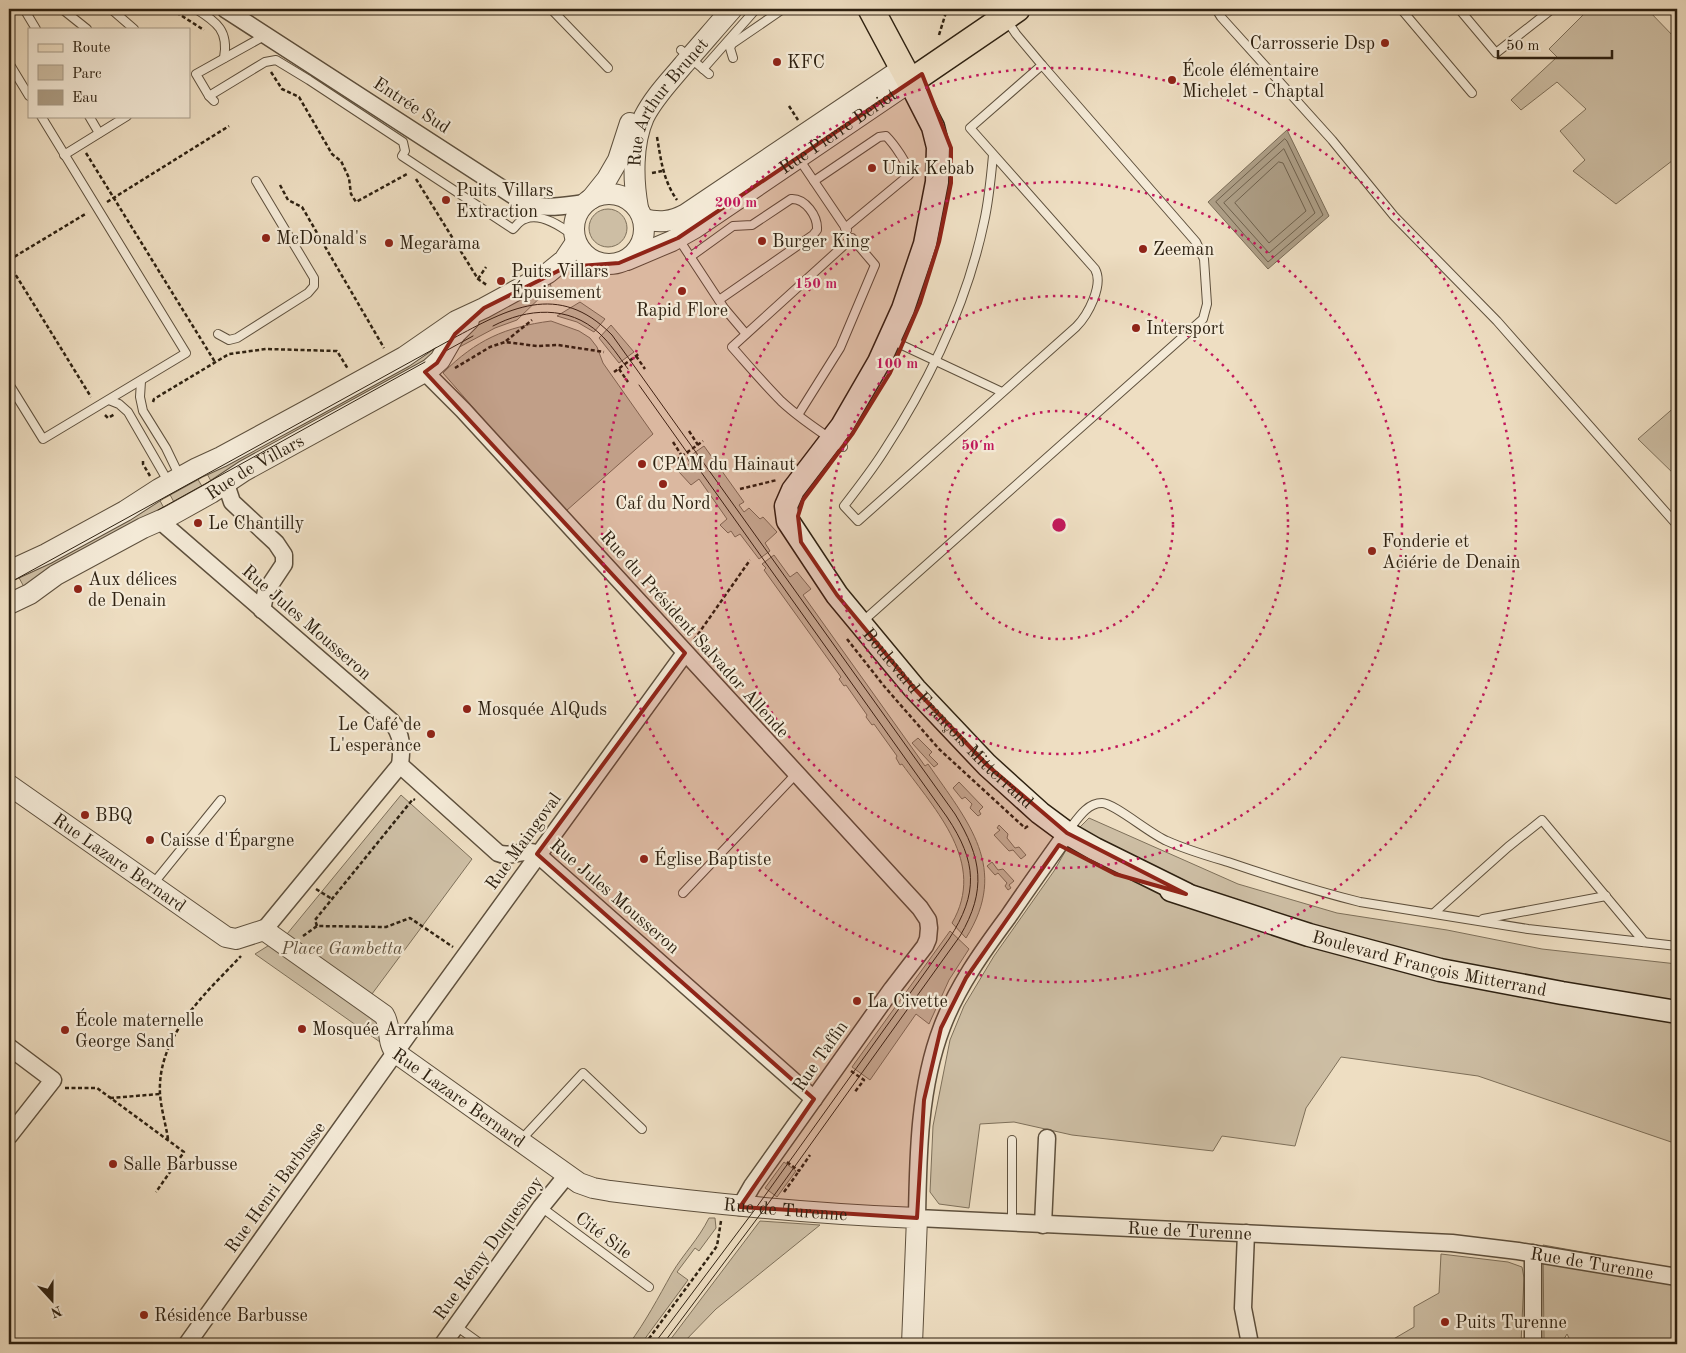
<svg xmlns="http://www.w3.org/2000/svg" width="1686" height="1353" font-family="'Old Standard TT',serif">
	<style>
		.green { fill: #cdbea4; stroke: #7e705a }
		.water { fill: #ad9e86; stroke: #7a6c57 }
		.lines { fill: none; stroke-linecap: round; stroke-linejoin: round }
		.shore { stroke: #6e604c; stroke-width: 1 }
		.service-casing { stroke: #5e503d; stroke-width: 10 }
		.minor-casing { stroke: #5e503d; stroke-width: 19 }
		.tertiary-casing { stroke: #5e503d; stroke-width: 22 }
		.secondary-casing { stroke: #2e2111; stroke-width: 25 }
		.primary-casing { stroke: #2e2111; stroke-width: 28 }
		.path { stroke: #2e2111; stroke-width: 2.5; stroke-dasharray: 4 2.5; stroke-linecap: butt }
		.service { stroke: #f4ead7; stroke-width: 8 }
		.minor { stroke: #f4ead7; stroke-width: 16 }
		.tertiary { stroke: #f4ead7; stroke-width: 20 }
		.secondary { stroke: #f4ead7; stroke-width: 22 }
		.primary { stroke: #eedec2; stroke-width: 25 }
		.tram { stroke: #2e2111; stroke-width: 1 }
		.marked { fill: #8f2418; fill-opacity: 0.2; stroke: #8f2418; stroke-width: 4; stroke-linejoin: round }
		.ring { fill: none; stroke: #c2185b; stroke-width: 2.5; stroke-dasharray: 2.5 5 }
		.poi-dot { fill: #8f2418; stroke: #f4ead7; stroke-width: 2 }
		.labels { text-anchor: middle; stroke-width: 4.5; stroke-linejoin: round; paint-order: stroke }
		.poi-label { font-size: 18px; fill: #2e2111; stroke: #f4ead7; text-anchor: start }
		.street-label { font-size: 18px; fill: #2e2111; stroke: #f4ead7 }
		.park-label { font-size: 18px; font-style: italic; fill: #5e503d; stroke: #f4ead7 }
		.centre { fill: #c2185b; stroke: #f4ead7; stroke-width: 2.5 }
		.ring-label { font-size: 15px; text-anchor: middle; font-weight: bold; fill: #c2185b; stroke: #f4ead7; stroke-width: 4.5; stroke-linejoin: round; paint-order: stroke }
	</style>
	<rect width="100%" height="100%" fill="#eedec2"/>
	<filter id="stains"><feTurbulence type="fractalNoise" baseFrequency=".004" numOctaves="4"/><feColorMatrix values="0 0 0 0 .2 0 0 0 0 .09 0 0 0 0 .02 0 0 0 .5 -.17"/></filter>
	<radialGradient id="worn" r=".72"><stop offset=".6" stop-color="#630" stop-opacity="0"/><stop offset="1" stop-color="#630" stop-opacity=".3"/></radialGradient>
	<g class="green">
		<polygon points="1589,9 1647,9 1677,40 1677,157 1616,204 1573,171 1585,160 1560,131 1586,109 1557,82 1521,110 1511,100 1557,57 1549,49"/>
		<circle cx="608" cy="228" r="19"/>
		<polygon points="550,281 551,287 517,320 495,328 452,351 478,321"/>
		<polygon points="580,302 605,319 594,332 577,322 557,316"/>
		<path d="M551 321 579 331 590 338 597 347 603 363 653 434 566 511 532 475 443 373C476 340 505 327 551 321Z"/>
		<polygon points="611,325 634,352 619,363 599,338"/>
		<polygon points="449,336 434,356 212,483 205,470"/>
		<polygon points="1677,405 1677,477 1638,439"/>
		<polygon points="704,446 744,502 739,505 744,512 749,508 760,519 763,517 777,532 765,543 770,551 759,559 740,534 735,537 731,531 728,533 720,525 727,519 699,479 691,485 679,472 690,463 687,458"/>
		<polygon points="196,476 203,488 175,504 168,491"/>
		<polygon points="158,497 165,510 24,587 17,574"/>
		<path d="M774 555 790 577 797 572 811 589 803 595 925 766 928 764C968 822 1010 868 966 938L952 923C987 863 936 811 902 764L900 765 896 758 897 756 874 724 872 725 866 717 867 715 846 685 844 686 839 679 841 677 764 570 766 568 762 564Z"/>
		<polygon points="918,738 932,752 929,755 938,764 934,767 912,743"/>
		<polygon points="959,782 983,807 979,811 981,814 978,816 970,808 972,804 965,797 962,799 953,788"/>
		<polygon points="401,795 472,859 369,998 383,1027 380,1042 255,954 287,934"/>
		<polygon points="1089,818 1238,884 1337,913 1447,930 1542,949 1677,964 1677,1144 1478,1076 1341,1057 1306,1108 1295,1146 1222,1136 1213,1151 1072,1135 1014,1122 980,1124 969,1208 939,1204 930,1192 933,1126 950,1040 964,1006 994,956 1054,871 1078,829"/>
		<polygon points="999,825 1008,834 1007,838 1015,848 1019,847 1026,855 1021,859 1013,850 1009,851 994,835 1000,830 997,828"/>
		<polygon points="992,862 998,870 1003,869 1014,881 1009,885 1011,888 1008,890 1005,886 1007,883 998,873 995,875 987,866"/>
		<polygon points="950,931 969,949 949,980 929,1024 916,1014 870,1080 852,1067"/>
		<polygon points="784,1162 796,1171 777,1197 765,1188"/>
		<path d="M709 1218H715L716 1228 699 1251 695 1248 677 1272 688 1280 641 1344H629C646 1321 658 1298 672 1273 684 1253 698 1240 709 1218Z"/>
		<polygon points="760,1221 820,1225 716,1309 682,1344 667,1344"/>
		<polygon points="1543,1245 1677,1269 1677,1344 1572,1344 1567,1334 1561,1344 1544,1344"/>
		<polygon points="1441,1254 1508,1262 1522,1267 1524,1278 1521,1344 1385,1344 1414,1327 1414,1307 1439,1293"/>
	</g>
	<polygon class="water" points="1287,130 1329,216 1268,269 1208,202"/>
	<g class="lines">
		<g class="shore">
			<polygon points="1285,139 1287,141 1323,215 1268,262 1216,202"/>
			<polygon points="1284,149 1315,213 1269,253 1224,203"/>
			<polygon points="1279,162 1283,163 1306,211 1269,243 1235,203"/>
		</g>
		<defs>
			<g id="service">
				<polyline points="24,9 36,29"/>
				<polyline points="62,9 87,29"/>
				<polyline points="111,9 134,29"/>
				<path d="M196 9C217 22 229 31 224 58"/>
				<polyline points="551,9 608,68"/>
				<polyline points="1216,9 1221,17 1332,140 1394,216 1497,321 1677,525"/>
				<polyline points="1401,9 1472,93"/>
				<polyline points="1459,9 1496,53 1552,9"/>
				<polyline points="681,50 709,74"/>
				<polyline points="733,58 730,48 732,44 783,9"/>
				<polyline points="9,63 29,96"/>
				<polyline points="703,69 756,9"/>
				<path d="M209 96 265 62 276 60 309 80 403 142 405 151 402 156 513 229C517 225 520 220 525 219 541 212 562 227 574 236"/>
				<polyline points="214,101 209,96 196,74 266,35"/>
				<polyline points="89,116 99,133"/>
				<polyline points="64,155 127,116"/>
				<path d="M993 155C991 177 989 200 984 222 967 303 929 382 884 451 872 470 858 488 844 506L858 521 1076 327C1088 315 1104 285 1095 269L970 128 1042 65 1016 34 1006 19"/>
				<polyline points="799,159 847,230"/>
				<path d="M814 181 879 137 886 136C893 143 910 166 909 175L845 228"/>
				<polyline points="678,238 724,308 746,334"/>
				<path d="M690 257 733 226 752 225 791 199C805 198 818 216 817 230L813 235 719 300"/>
				<polyline points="218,334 229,340 237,338 308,293 314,286 314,278 256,181"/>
				<polyline points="891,340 1002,392"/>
				<polyline points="141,381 140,397 143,411 166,448 180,477"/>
				<polyline points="9,384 43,439 186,353 41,116"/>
				<polyline points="109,400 119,404 128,412 169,483"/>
				<path d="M798 415 840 348 875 265 852 238 732 347C748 365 764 384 781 401 800 419 822 433 843 447"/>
				<polyline points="862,622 1203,319 1207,304 1204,259 1196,242 1042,65"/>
				<path d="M1068 831C1077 820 1086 803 1102 803 1114 803 1150 834 1167 841 1187 850 1208 856 1228 862 1272 877 1316 891 1360 902L1528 929 1677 946"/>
				<polyline points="153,884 221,800"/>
				<polyline points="683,893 796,774"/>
				<polyline points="1434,913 1508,847 1542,820 1644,942"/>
				<polyline points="1483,919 1606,896"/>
				<polyline points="1012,1140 1012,1223"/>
				<polyline points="520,1141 583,1073 642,1129"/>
				<polyline points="541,1207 649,1287"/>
				<polyline points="456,1326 481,1344"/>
			</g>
			<g id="minor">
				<path d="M225 9 520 200C542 211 562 206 585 203"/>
				<polyline points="425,372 463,410 920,908 928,920 929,928 928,939 925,946 892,989 752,1186 740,1207"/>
				<polyline points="226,484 232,502 276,543 284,555 284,564 266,591 262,610"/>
				<path d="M159 520 391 721C403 735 402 748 400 765L498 853C511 859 524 847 537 854L814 1099"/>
				<path id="s1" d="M1067 833C1047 861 1027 889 1008 917 982 952 957 987 942 1027 919 1087 918 1155 917 1218L1452 1243 1518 1251 1677 1277"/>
				<polyline points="264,930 400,765"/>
				<polyline points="9,1047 53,1080 9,1136"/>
				<polyline points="1043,1225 1047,1138"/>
				<polyline points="1246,1233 1243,1308 1250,1344"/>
				<polyline points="1533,1253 1533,1344"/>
				<polyline points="187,1344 417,1022 685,653"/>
				<polyline points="443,1344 541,1207 567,1175"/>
			</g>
			<g id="tertiary">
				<circle cx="609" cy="229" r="35"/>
				<polyline points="591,199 607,179 618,160 630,123"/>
				<path id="s2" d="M638 208C633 180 632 144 644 117 654 97 670 81 684 64 700 46 716 27 732 9"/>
				<path d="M643 219C660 223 671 222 686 214L903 68"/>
				<path id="s3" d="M627 260 672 241 695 228 910 82"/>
				<polyline points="9,571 46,554 125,511 159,489 197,468 221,457 304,412 404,357 456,321 484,308 548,273 564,260 576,242"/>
				<path id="s4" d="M9 604 30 594 56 575 143 528 168 517 211 493 244 471 430 369 440 360 455 334 469 320"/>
				<path id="s5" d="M9 785 226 937 236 939 264 930 384 1015C392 1028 386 1042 396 1053L579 1183 593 1188 610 1191C712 1204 814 1214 917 1218L912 1344"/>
			</g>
			<g id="secondary">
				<path id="s6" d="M910 82 933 127 938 147 937 182 925 244 903 309 879 362 842 426 793 490 786 506 788 521 837 595 915 689 987 765 1040 813 1067 833 1095 849 1186 894"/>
				<path id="s7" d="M1171 890 1309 935 1440 970 1562 993 1677 1012"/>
			</g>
			<polyline id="primary" points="871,9 910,82 1017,9"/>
		</defs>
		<use href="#service" class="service-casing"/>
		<use href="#minor" class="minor-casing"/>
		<use href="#tertiary" class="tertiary-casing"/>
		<use href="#secondary" class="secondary-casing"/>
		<use href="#primary" class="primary-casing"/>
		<g class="path">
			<polyline points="171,9 204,30"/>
			<polyline points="952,9 971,14"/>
			<polyline points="939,35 947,9"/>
			<polyline points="271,72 282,89 299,97 332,154 341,161 349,178 351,194 356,202 407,174"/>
			<polyline points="789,106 798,120"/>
			<path d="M657 137C661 160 663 180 677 200"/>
			<polyline points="86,153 215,362"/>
			<polyline points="652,173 662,171"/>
			<polyline points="416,179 478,279 488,286"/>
			<polyline points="280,185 288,200 302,207 384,348"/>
			<polyline points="107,202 229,126"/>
			<polyline points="9,260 87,213"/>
			<polyline points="9,264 91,397"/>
			<polyline points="478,279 486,267"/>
			<polyline points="506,341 532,320"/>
			<polyline points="636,356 645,369"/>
			<polyline points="455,368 490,347 505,342 537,346 558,345 604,352"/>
			<polyline points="619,369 628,382"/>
			<polyline points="614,372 640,353"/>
			<polyline points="153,402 154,399 229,354 266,349 337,351 348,369"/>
			<polyline points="105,415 108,418 115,414"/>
			<polyline points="689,431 698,445"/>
			<polyline points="673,442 682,456"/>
			<polyline points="143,461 143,464 150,476"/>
			<polyline points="671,464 703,441"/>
			<polyline points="740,489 777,480"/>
			<polyline points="847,639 884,686 939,749 1025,828 1028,826"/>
			<polyline points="694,640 750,560"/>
			<polyline points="316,889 332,899"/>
			<polyline points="317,926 315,920 413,799 415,800"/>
			<polyline points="303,936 317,926 386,927 410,918 453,947"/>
			<polyline points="851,1071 864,1080 854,1093"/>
			<polyline points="65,1088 97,1088 184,1152 156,1192"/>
			<polyline points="110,1098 160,1094"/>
			<path d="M168 1139C166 1125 161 1109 160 1094 157 1036 205 994 241 956"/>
			<polyline points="787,1162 799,1171 810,1155"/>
			<polyline points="784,1192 799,1171"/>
			<polyline points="645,1344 717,1246 721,1221"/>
		</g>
		<use href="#service" class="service"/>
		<use href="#minor" class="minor"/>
		<use href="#tertiary" class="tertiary"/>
		<use href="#secondary" class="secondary"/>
		<use href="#primary" class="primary"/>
		<g class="tram">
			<path d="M493 326C527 308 569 305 599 333 610 343 619 357 628 369"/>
			<polyline points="442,353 473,336"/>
			<path d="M639 385 947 817C977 862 979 893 949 939L756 1208 654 1344"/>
			<polyline points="158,510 425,362"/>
			<path d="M9 583 452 339C508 309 558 280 612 335L955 814C982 858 987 890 960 936L765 1208 663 1344"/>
		</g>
	</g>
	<path class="marked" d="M922 74 951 148V183L939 242 920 303 890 373 853 433 803 500 798 516 801 542 837 595 915 689 987 765 1067 833 1186 894 1115 874 1059 845 966 978 941 1028 924 1100 917 1218 740 1207 814 1099 537 854 685 653 425 372 437 363 455 334 484 308 566 267 619 263 678 238Z"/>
	<g class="ring">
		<circle cx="1059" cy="525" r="114"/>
		<circle cx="1059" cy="525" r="229"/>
		<circle cx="1059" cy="525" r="343"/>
		<circle cx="1059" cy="525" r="457"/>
	</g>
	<g class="poi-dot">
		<circle cx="1385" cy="43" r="5"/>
		<circle cx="777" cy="62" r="5"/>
		<circle cx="1172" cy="80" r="5"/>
		<circle cx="872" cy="168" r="5"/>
		<circle cx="446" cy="200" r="5"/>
		<circle cx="266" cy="238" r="5"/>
		<circle cx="762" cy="241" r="5"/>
		<circle cx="389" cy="243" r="5"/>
		<circle cx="1143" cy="249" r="5"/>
		<circle cx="501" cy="281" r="5"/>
		<circle cx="682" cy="291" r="5"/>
		<circle cx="1136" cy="328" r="5"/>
		<circle cx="642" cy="464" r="5"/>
		<circle cx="663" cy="484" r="5"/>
		<circle cx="198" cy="523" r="5"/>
		<circle cx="1372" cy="551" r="5"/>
		<circle cx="78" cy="589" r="5"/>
		<circle cx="467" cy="709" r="5"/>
		<circle cx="431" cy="734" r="5"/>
		<circle cx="85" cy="815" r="5"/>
		<circle cx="150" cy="840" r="5"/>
		<circle cx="644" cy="859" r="5"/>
		<circle cx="857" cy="1001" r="5"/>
		<circle cx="302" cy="1029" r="5"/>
		<circle cx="65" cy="1030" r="5"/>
		<circle cx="113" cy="1164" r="5"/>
		<circle cx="144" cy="1315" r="5"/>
		<circle cx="1445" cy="1322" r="5"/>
	</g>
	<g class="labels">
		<g class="poi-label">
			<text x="1375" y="49" text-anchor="end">Carrosserie Dsp</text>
			<text x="787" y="68">KFC</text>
			<text x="1182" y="76">École élémentaire<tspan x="1182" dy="21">Michelet - Chaptal</tspan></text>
			<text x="882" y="174">Unik Kebab</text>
			<text x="456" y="196">Puits Villars<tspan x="456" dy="21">Extraction</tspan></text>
			<text x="276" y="244">McDonald's</text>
			<text x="772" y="247">Burger King</text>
			<text x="399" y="249">Megarama</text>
			<text x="1153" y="255">Zeeman</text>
			<text x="511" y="277">Puits Villars<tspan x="511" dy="21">Épuisement</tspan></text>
			<text x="682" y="316" text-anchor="middle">Rapid Flore</text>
			<text x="1146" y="334">Intersport</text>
			<text x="652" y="470">CPAM du Hainaut</text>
			<text x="663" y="509" text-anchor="middle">Caf du Nord</text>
			<text x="208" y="529">Le Chantilly</text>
			<text x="1382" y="547">Fonderie et<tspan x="1382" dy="21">Aciérie de Denain</tspan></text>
			<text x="88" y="585">Aux délices<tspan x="88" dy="21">de Denain</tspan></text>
			<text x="477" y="715">Mosquée AlQuds</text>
			<text x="421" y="730" text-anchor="end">Le Café de<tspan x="421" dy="21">L'esperance</tspan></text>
			<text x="95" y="821">BBQ</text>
			<text x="160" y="846">Caisse d'Épargne</text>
			<text x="654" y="865">Église Baptiste</text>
			<text x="867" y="1007">La Civette</text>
			<text x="75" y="1026">École maternelle<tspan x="75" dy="21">George Sand</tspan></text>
			<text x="312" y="1035">Mosquée Arrahma</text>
			<text x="123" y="1170">Salle Barbusse</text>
			<text x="154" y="1321">Résidence Barbusse</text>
			<text x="1455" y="1328">Puits Turenne</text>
		</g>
		<g class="street-label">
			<text transform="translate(412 105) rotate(33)" y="6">Entrée Sud</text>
			<text dy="6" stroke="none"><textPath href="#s2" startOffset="116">Rue Arthur Brunet</textPath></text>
			<text dy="6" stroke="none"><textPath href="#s3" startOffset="248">Rue Pierre Beriot</textPath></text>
			<text dy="6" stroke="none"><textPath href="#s4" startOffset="282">Rue de Villars</textPath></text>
			<text transform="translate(307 622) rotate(41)" y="6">Rue Jules Mousseron</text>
			<text transform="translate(695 634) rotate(48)" y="6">Rue du Président Salvador Allende</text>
			<text dy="6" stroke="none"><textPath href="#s6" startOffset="738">Boulevard François Mitterrand</textPath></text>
			<text transform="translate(523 841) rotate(-54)" y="6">Rue Maingoval</text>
			<text dy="6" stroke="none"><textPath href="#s5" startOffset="135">Rue Lazare Bernard</textPath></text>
			<text transform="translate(615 896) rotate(41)" y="6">Rue Jules Mousseron</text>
			<text dy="6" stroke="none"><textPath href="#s7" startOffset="269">Boulevard François Mitterrand</textPath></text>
			<text transform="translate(820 1056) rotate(-55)" y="6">Rue Taffin</text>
			<text dy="6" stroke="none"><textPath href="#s5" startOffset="569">Rue Lazare Bernard</textPath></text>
			<text transform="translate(275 1187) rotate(-54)" y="6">Rue Henri Barbusse</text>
			<text dy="6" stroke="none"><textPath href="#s5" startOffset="925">Rue de Turenne</textPath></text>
			<text dy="6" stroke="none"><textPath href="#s1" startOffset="698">Rue de Turenne</textPath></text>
			<text transform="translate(604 1235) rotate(37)" y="6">Cité Sile</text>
			<text transform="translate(488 1248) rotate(-54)" y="6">Rue Rémy Duquesnoy</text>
			<text dy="6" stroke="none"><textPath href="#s1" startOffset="1102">Rue de Turenne</textPath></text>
		</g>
		<g class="park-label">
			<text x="342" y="954">Place Gambetta</text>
		</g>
	</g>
	<circle cx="1059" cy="525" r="8" class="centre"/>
	<g class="ring-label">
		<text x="736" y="207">200 m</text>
		<text x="816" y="288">150 m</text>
		<text x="897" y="368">100 m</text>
		<text x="978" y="450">50 m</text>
	</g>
	<rect width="1686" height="1353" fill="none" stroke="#eedec2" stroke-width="30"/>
	<rect x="10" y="10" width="1666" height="1333" fill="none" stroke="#2e2111" stroke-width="2.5"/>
	<rect x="15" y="15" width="1656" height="1323" fill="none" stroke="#2e2111"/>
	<rect x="28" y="28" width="162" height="90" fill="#f4ead7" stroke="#a59a88"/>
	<rect x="38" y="44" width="25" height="8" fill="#eedec2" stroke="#a59a88"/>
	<text x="72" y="52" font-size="15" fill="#2e2111">Route</text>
	<rect x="38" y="65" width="25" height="15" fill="#cdbea4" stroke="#a59a88"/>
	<text x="72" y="78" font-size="15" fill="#2e2111">Parc</text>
	<rect x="38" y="90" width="25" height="15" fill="#ad9e86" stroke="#a59a88"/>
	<text x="72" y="102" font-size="15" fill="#2e2111">Eau</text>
	<g transform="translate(52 1300) rotate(159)" stroke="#f4ead7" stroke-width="4" paint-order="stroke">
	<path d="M0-4L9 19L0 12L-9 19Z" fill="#2e2111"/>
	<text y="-8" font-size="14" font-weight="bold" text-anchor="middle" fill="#2e2111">N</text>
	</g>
	<path d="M1498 50v8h114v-8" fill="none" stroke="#2e2111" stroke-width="2.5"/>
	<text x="1506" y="50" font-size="15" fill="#2e2111" stroke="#f4ead7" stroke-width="4" paint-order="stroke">50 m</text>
	<rect width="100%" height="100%" filter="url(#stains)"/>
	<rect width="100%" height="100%" fill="url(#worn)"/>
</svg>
